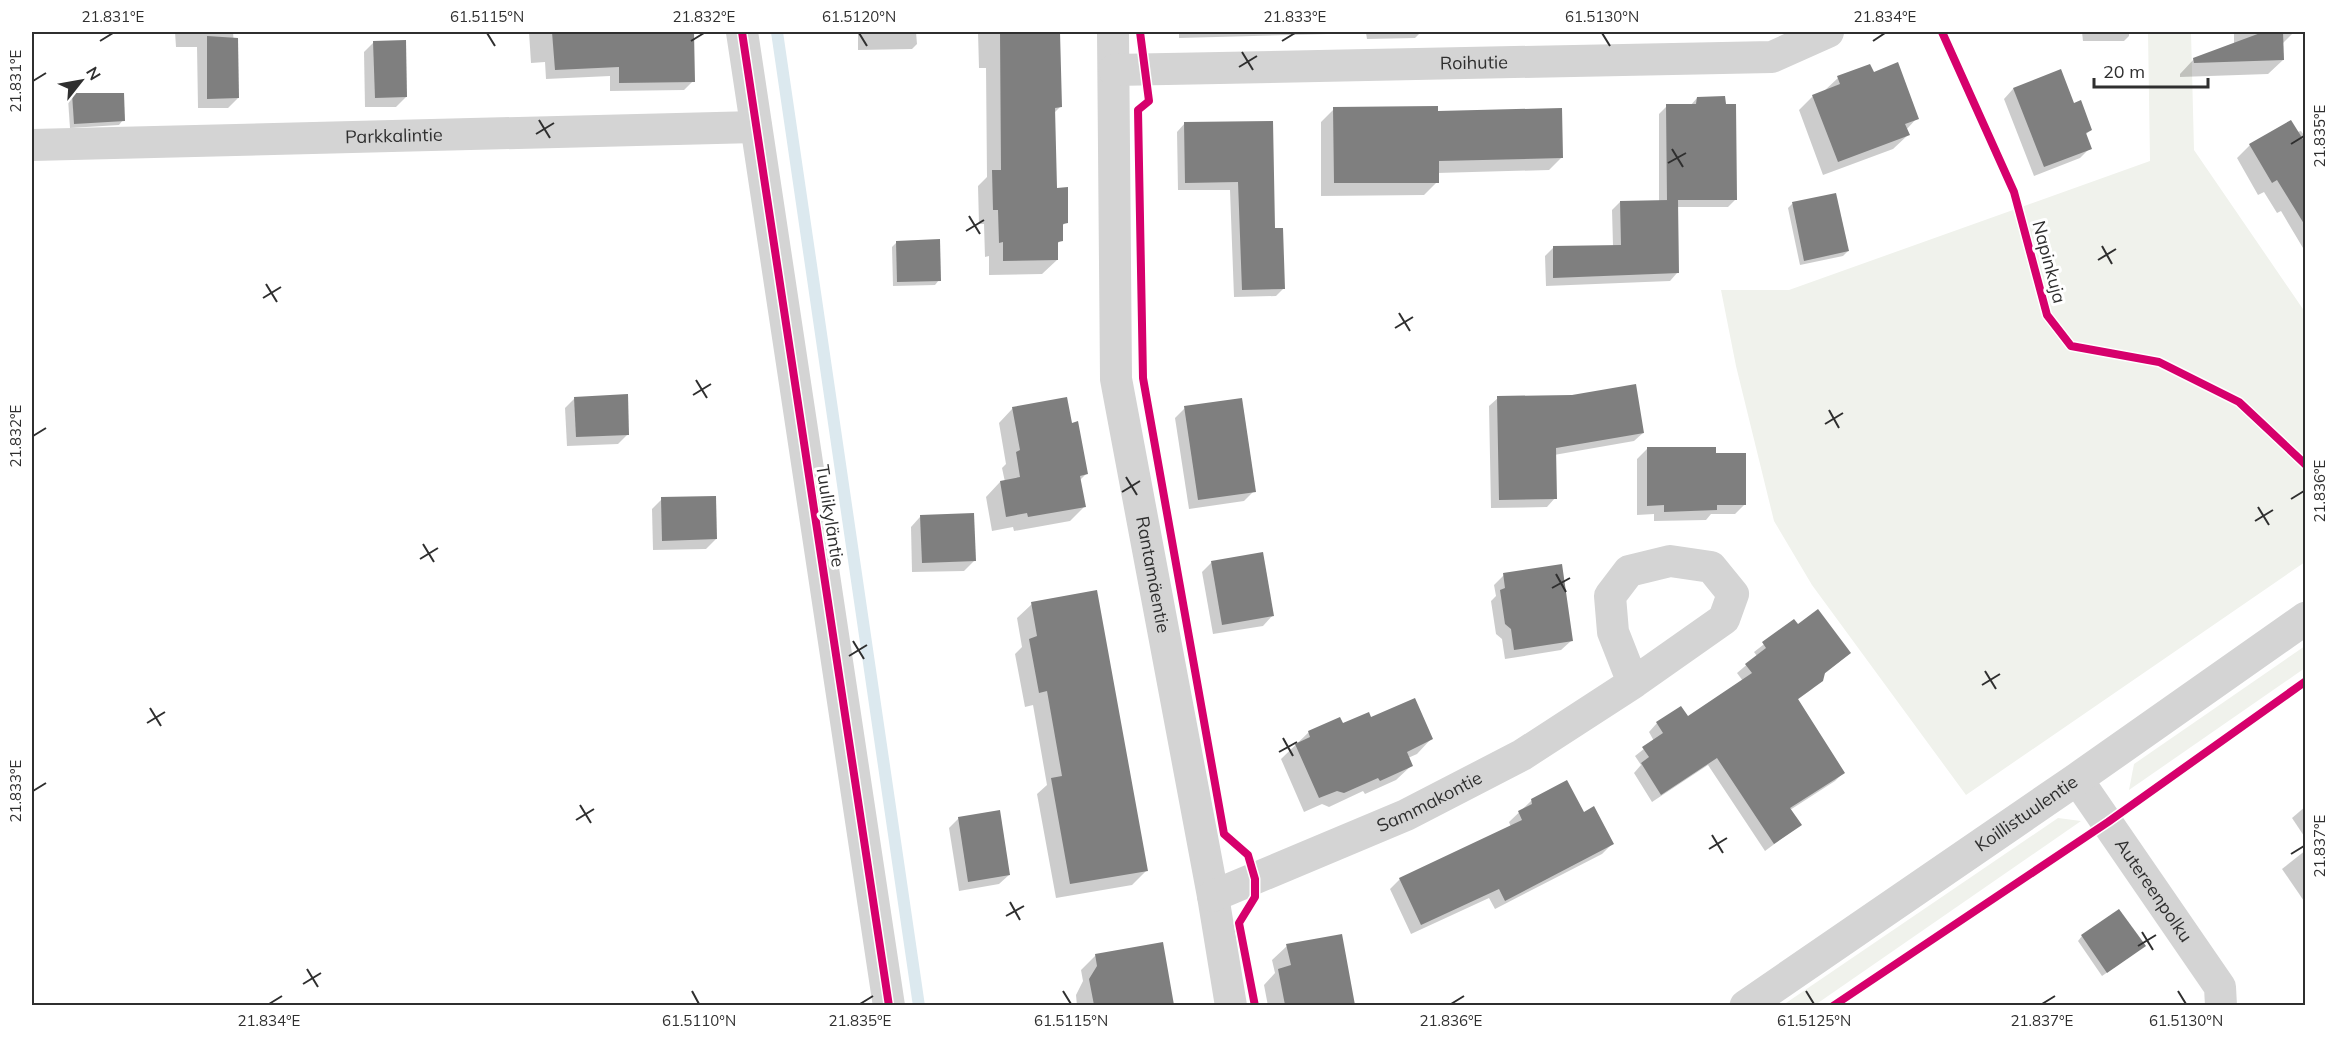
<svg xmlns="http://www.w3.org/2000/svg" width="2337" height="1037" font-family="Mulish,sans-serif">
	<style>
		.green { fill: #f0f2ec }
		.shadow { fill: #0003 }
		.lines { fill: none; stroke-linecap: round; stroke-linejoin: round }
		.stream { stroke: #dce9ef; stroke-width: 12 }
		.building { fill: #7f7f7f }
		.minor { stroke: #d4d4d4; stroke-width: 32 }
		.tertiary { stroke: #d4d4d4; stroke-width: 33 }
		.cycleway-casing { stroke: #fff; stroke-width: 11 }
		.cycleway { stroke: #d6006c; stroke-width: 8 }
		.ticks { fill: none; stroke: #2f2f2f; stroke-width: 2 }
		.labels { text-anchor: middle; stroke-width: 6; stroke-linejoin: round; paint-order: stroke }
		.street-label { font-size: 18px; fill: #2f2f2f; stroke: #fff }
		.neatline { fill: none; stroke: #2f2f2f; stroke-width: 2 }
		.ticks-label { font-size: 15px; text-anchor: middle; fill: #2f2f2f }
	</style>
	<rect width="100%" height="100%" fill="#fff"/>
	<g class="green">
		<polygon points="2148,32 2191,32 2194,150 2305,312 2305,562 1966,795 1812,585 1774,521 1736,366 1721,290 1789,290 2150,161"/>
		<polygon points="2305,646 2305,668 2129,790 2134,764"/>
		<polygon points="2058,818 2081,821 1815,1005 1783,1005"/>
	</g>
	<g class="shadow">
		<polygon points="175,32 233,32 238,98 228,108 198,108 197,47 176,47"/>
		<polygon points="529,32 693,32 693,81 684,90 610,91 610,76 546,79 545,62 531,63"/>
		<polygon points="858,32 916,32 917,44 912,49 858,50"/>
		<polygon points="978,32 1059,32 1060,107 1054,113 1055,189 1066,222 1061,227 1061,240 1056,245 1057,260 1042,274 989,275 989,256 985,257 984,224 979,224 978,186 987,177 986,68 979,68"/>
		<polygon points="1179,32 1427,32 1421,32 1415,38 1367,39 1366,33 1179,38"/>
		<polygon points="1527,32 1564,32 1529,33"/>
		<polygon points="2082,32 2129,32 2129,36 2124,41 2083,41"/>
		<polygon points="2234,32 2293,33 2282,44 2283,60 2268,74 2180,77 2180,74 2194,59 2234,44"/>
		<polygon points="374,42 406,97 396,107 365,107 364,52"/>
		<polygon points="1873,74 1917,118 1906,130 1908,135 1893,149 1823,175 1799,110 1813,96 1823,92 1838,78"/>
		<polygon points="2013,89 2073,105 2091,130 2085,135 2090,148 2080,158 2034,176 2004,99"/>
		<polygon points="73,95 123,120 119,125 70,128 68,99"/>
		<polygon points="1697,98 1736,199 1728,207 1677,207 1677,273 1670,281 1546,286 1545,256 1553,248 1613,246 1612,210 1620,202 1659,201 1659,114 1667,106 1690,106"/>
		<polygon points="1334,109 1437,112 1562,157 1549,170 1437,173 1437,182 1424,195 1321,196 1321,122"/>
		<polygon points="1185,123 1272,123 1273,230 1284,288 1276,296 1234,297 1230,190 1178,190 1177,132"/>
		<polygon points="2301,131 2306,138 2306,253 2281,211 2277,213 2264,192 2258,195 2237,158 2250,145"/>
		<polygon points="1835,195 1848,251 1843,256 1800,265 1788,208 1792,204"/>
		<polygon points="897,242 939,280 935,285 893,286 892,247"/>
		<polygon points="1572,397 1643,433 1634,441 1554,455 1555,498 1547,507 1491,508 1489,406 1498,398"/>
		<polygon points="575,398 628,434 618,444 567,446 565,408"/>
		<polygon points="1013,408 1070,424 1086,474 1080,480 1084,507 1070,521 1014,531 1013,527 992,531 986,497 1000,482 1005,482 1002,468 1006,464 999,423"/>
		<polygon points="1185,408 1254,491 1244,501 1189,509 1175,418"/>
		<polygon points="1647,449 1715,454 1745,504 1735,514 1711,514 1706,520 1654,521 1654,514 1637,515 1637,459"/>
		<polygon points="662,499 716,539 706,549 653,550 652,509"/>
		<polygon points="920,517 974,561 964,571 912,572 911,527"/>
		<polygon points="1212,562 1272,616 1263,626 1213,634 1202,572"/>
		<polygon points="1504,575 1571,641 1561,650 1505,659 1502,639 1496,634 1491,601 1496,596 1494,585"/>
		<polygon points="1032,604 1147,870 1132,885 1056,898 1037,794 1047,785 1033,705 1025,707 1015,654 1022,647 1017,618"/>
		<polygon points="1794,621 1798,626 1850,653 1823,675 1812,689 1797,700 1843,773 1835,781 1790,810 1800,825 1765,851 1708,765 1652,802 1634,773 1641,765 1635,756 1654,741 1649,732 1657,723 1688,718 1743,681 1737,673 1757,656 1754,652"/>
		<polygon points="1370,719 1431,739 1417,754 1408,758 1411,766 1396,780 1365,794 1363,791 1329,807 1322,804 1304,812 1281,759 1309,732"/>
		<polygon points="1531,801 1583,814 1612,844 1602,854 1495,909 1489,898 1411,934 1390,889 1400,879 1511,827 1509,822"/>
		<polygon points="2306,806 2306,839 2292,818"/>
		<polygon points="959,818 1009,875 999,884 959,891 949,828"/>
		<polygon points="2306,850 2306,904 2282,869"/>
		<polygon points="1341,936 1354,1006 1268,1006 1264,985 1275,973 1272,960 1287,946"/>
		<polygon points="2082,936 2139,950 2102,976 2078,941"/>
		<polygon points="1162,944 1172,1006 1077,1006 1076,995 1083,981 1081,970 1096,955"/>
	</g>
	<g class="lines">
		<polyline class="stream" points="777,32 919,1006"/>
	</g>
	<g class="building">
		<polygon points="552,32 694,32 695,82 619,83 619,67 555,70"/>
		<polygon points="1000,32 1060,32 1062,107 1055,108 1057,188 1068,187 1068,223 1063,224 1063,241 1058,242 1058,260 1003,261 1003,242 999,243 998,210 993,210 992,170 1001,170"/>
		<polygon points="2263,32 2283,32 2284,60 2194,63 2193,58"/>
		<polygon points="207,36 238,38 239,98 207,99"/>
		<polygon points="406,40 407,97 375,98 373,41"/>
		<polygon points="1898,62 1919,119 1905,124 1910,135 1838,162 1812,95 1840,84 1837,76 1870,64 1874,72"/>
		<polygon points="2061,69 2074,103 2081,100 2092,130 2086,133 2092,149 2044,167 2013,88"/>
		<polygon points="72,93 124,93 125,121 74,124"/>
		<polygon points="1725,96 1726,104 1736,104 1737,200 1678,200 1679,273 1553,278 1553,246 1621,245 1620,201 1669,200 1667,200 1666,104 1696,104 1697,97"/>
		<polygon points="1438,106 1438,111 1562,108 1563,158 1439,161 1439,183 1334,183 1333,107"/>
		<polygon points="2291,120 2306,144 2306,227 2277,180 2272,183 2249,144"/>
		<polygon points="1273,121 1275,228 1283,228 1285,289 1242,290 1238,182 1185,183 1184,122"/>
		<polygon points="1836,193 1849,251 1804,261 1792,202"/>
		<polygon points="940,239 941,281 897,282 896,241"/>
		<polygon points="1636,384 1644,433 1556,448 1557,499 1499,500 1497,396 1572,395"/>
		<polygon points="628,394 629,435 576,437 574,397"/>
		<polygon points="1067,397 1072,423 1078,421 1088,474 1080,476 1086,507 1028,517 1027,513 1006,517 1000,481 1020,477 1016,452 1020,450 1012,407"/>
		<polygon points="1242,398 1256,492 1198,500 1184,406"/>
		<polygon points="1647,447 1716,447 1716,453 1746,453 1746,505 1717,505 1717,510 1664,512 1664,505 1647,506"/>
		<polygon points="716,496 717,539 662,541 661,497"/>
		<polygon points="974,513 976,561 922,563 920,515"/>
		<polygon points="1263,552 1274,616 1222,625 1211,561"/>
		<polygon points="1562,564 1573,641 1514,650 1511,629 1505,624 1500,590 1505,588 1503,573"/>
		<polygon points="1097,590 1148,871 1070,884 1051,778 1062,776 1047,691 1039,693 1029,639 1037,636 1031,602"/>
		<polygon points="1818,609 1851,653 1825,673 1823,681 1798,699 1845,773 1790,808 1802,825 1774,844 1717,758 1661,795 1641,763 1649,757 1642,747 1663,733 1656,722 1681,706 1688,716 1752,673 1745,664 1766,648 1762,642 1794,619 1798,624"/>
		<polygon points="1415,698 1433,739 1407,752 1413,766 1380,781 1378,778 1344,793 1337,791 1319,798 1295,744 1310,737 1308,731 1340,717 1343,723 1369,712 1371,717"/>
		<polygon points="1567,780 1584,812 1594,806 1614,844 1505,901 1499,889 1421,925 1399,878 1522,820 1518,811 1532,804 1531,799"/>
		<polygon points="1000,810 1010,875 968,882 958,817"/>
		<polygon points="2119,909 2146,946 2107,973 2081,935"/>
		<polygon points="1342,934 1355,1005 1285,1005 1278,969 1291,965 1286,944"/>
		<polygon points="1163,942 1174,1005 1094,1005 1089,979 1097,966 1095,954"/>
	</g>
	<g class="lines">
		<g class="minor">
			<polyline points="742,32 889,1006"/>
			<path id="s1" d="M1113 32 1116 379 1213 896 1231 1006"/>
			<path id="s2" d="M1114 70 1772 57 1828 32"/>
			<path id="s3" d="M32 145 756 127"/>
			<path id="s4" d="M2077 779 2220 987 2221 1006"/>
			<path id="s5" d="M1213 896 1406 815 1522 755 1633 683 1724 619 1733 594 1711 567 1670 561 1629 571 1610 596 1613 632 1633 683"/>
		</g>
		<path class="tertiary" id="s6" d="M1746 1006 2077 779 2306 618"/>
		<defs>
			<g id="cycleway">
				<polyline points="742,32 889,1006"/>
				<polyline points="1140,32 1149,101 1138,110 1143,378 1224,834 1248,855 1255,879 1255,897 1239,923 1255,1006"/>
				<polyline points="1942,32 2014,192 2047,315 2071,346 2159,362 2239,402 2306,465"/>
				<polyline points="1833,1006 2108,822 2306,681"/>
			</g>
		</defs>
		<use href="#cycleway" class="cycleway-casing"/>
		<use href="#cycleway" class="cycleway"/>
	</g>
	<path class="ticks" d="M487 33 495 46M859 33 867 46M1602 33 1610 46M100 41 113 33M691 41 704 33M1282 41 1295 33M1873 41 1885 33M1242 52 1253 70M1239 67 1257 56M33 81 46 73M539 120 550 138M536 134 554 123M2291 144 2304 136M1672 149 1683 167M1668 163 1686 153M969 216 980 234M966 231 984 220M2102 246 2112 264M2098 260 2116 249M266 284 277 302M263 298 281 287M1399 313 1410 331M1395 328 1413 317M696 380 707 398M693 395 711 384M1829 410 1839 428M1825 424 1843 413M33 436 46 428M1126 477 1137 495M1122 492 1140 481M2291 499 2304 491M2258 507 2269 525M2255 521 2273 510M423 544 434 562M420 559 438 548M1556 574 1566 592M1552 588 1570 578M853 641 864 659M849 656 867 645M1985 671 1996 689M1982 685 2000 674M150 708 161 726M147 723 165 712M1283 738 1293 756M1279 752 1297 742M33 791 46 783M580 805 591 823M576 820 594 809M1712 835 1723 853M1709 849 1727 838M2291 854 2304 846M1010 902 1020 920M1006 916 1024 906M2142 932 2153 950M2138 946 2156 935M307 969 318 987M303 984 321 973M692 991 699 1004M1063 991 1071 1004M1806 991 1814 1004M2178 991 2186 1004M269 1004 282 996M860 1004 873 996M1451 1004 1464 996M2042 1004 2055 996"/>
	<g class="labels">
		<g class="street-label">
			<text dy="6" stroke="none"><textPath href="#s2" startOffset="360">Roihutie</textPath></text>
			<text dy="6" stroke="none"><textPath href="#s3" startOffset="362">Parkkalintie</textPath></text>
			<text transform="translate(2049 262) rotate(75)" y="6">Napinkuja</text>
			<text transform="translate(830 516) rotate(81)" y="6">Tuulikyläntie</text>
			<text dy="6" stroke="none"><textPath href="#s1" startOffset="546">Rantamäentie</textPath></text>
			<text dy="6" stroke="none"><textPath href="#s5" startOffset="236">Sammakontie</textPath></text>
			<text dy="6" stroke="none"><textPath href="#s6" startOffset="340">Koillistuulentie</textPath></text>
			<text dy="6" stroke="none"><textPath href="#s4" startOffset="135">Autereenpolku</textPath></text>
		</g>
	</g>
	<rect width="2337" height="1037" fill="none" stroke="#ffffff" stroke-width="66"/>
	<g transform="translate(81 81) rotate(59)" stroke="#ffffff" stroke-width="4.5" paint-order="stroke">
	<path d="M0-4.5L10 22L0 15L-10 22Z" fill="#2f2f2f"/>
	<text y="-9" font-size="16" font-weight="bold" text-anchor="middle" fill="#2f2f2f">N</text>
	</g>
	<path d="M2094 78v9h114v-9" fill="none" stroke="#2f2f2f" stroke-width="3"/>
	<text x="2103" y="78" font-size="18" fill="#2f2f2f" stroke="#ffffff" stroke-width="4.5" paint-order="stroke">20 m</text>
	<rect x="33" y="33" width="2271" height="971" class="neatline"/>
	<g class="ticks-label">
		<text x="113" y="22">21.831°E</text>
		<text x="487" y="22">61.5115°N</text>
		<text x="704" y="22">21.832°E</text>
		<text x="859" y="22">61.5120°N</text>
		<text x="1295" y="22">21.833°E</text>
		<text x="1602" y="22">61.5130°N</text>
		<text x="1885" y="22">21.834°E</text>
		<text transform="translate(16 81) rotate(-90)" y="5">21.831°E</text>
		<text transform="translate(2320 136) rotate(-90)" y="5">21.835°E</text>
		<text transform="translate(16 436) rotate(-90)" y="5">21.832°E</text>
		<text transform="translate(2320 491) rotate(-90)" y="5">21.836°E</text>
		<text transform="translate(16 791) rotate(-90)" y="5">21.833°E</text>
		<text transform="translate(2320 846) rotate(-90)" y="5">21.837°E</text>
		<text x="269" y="1026">21.834°E</text>
		<text x="699" y="1026">61.5110°N</text>
		<text x="860" y="1026">21.835°E</text>
		<text x="1071" y="1026">61.5115°N</text>
		<text x="1451" y="1026">21.836°E</text>
		<text x="1814" y="1026">61.5125°N</text>
		<text x="2042" y="1026">21.837°E</text>
		<text x="2186" y="1026">61.5130°N</text>
	</g>
</svg>
